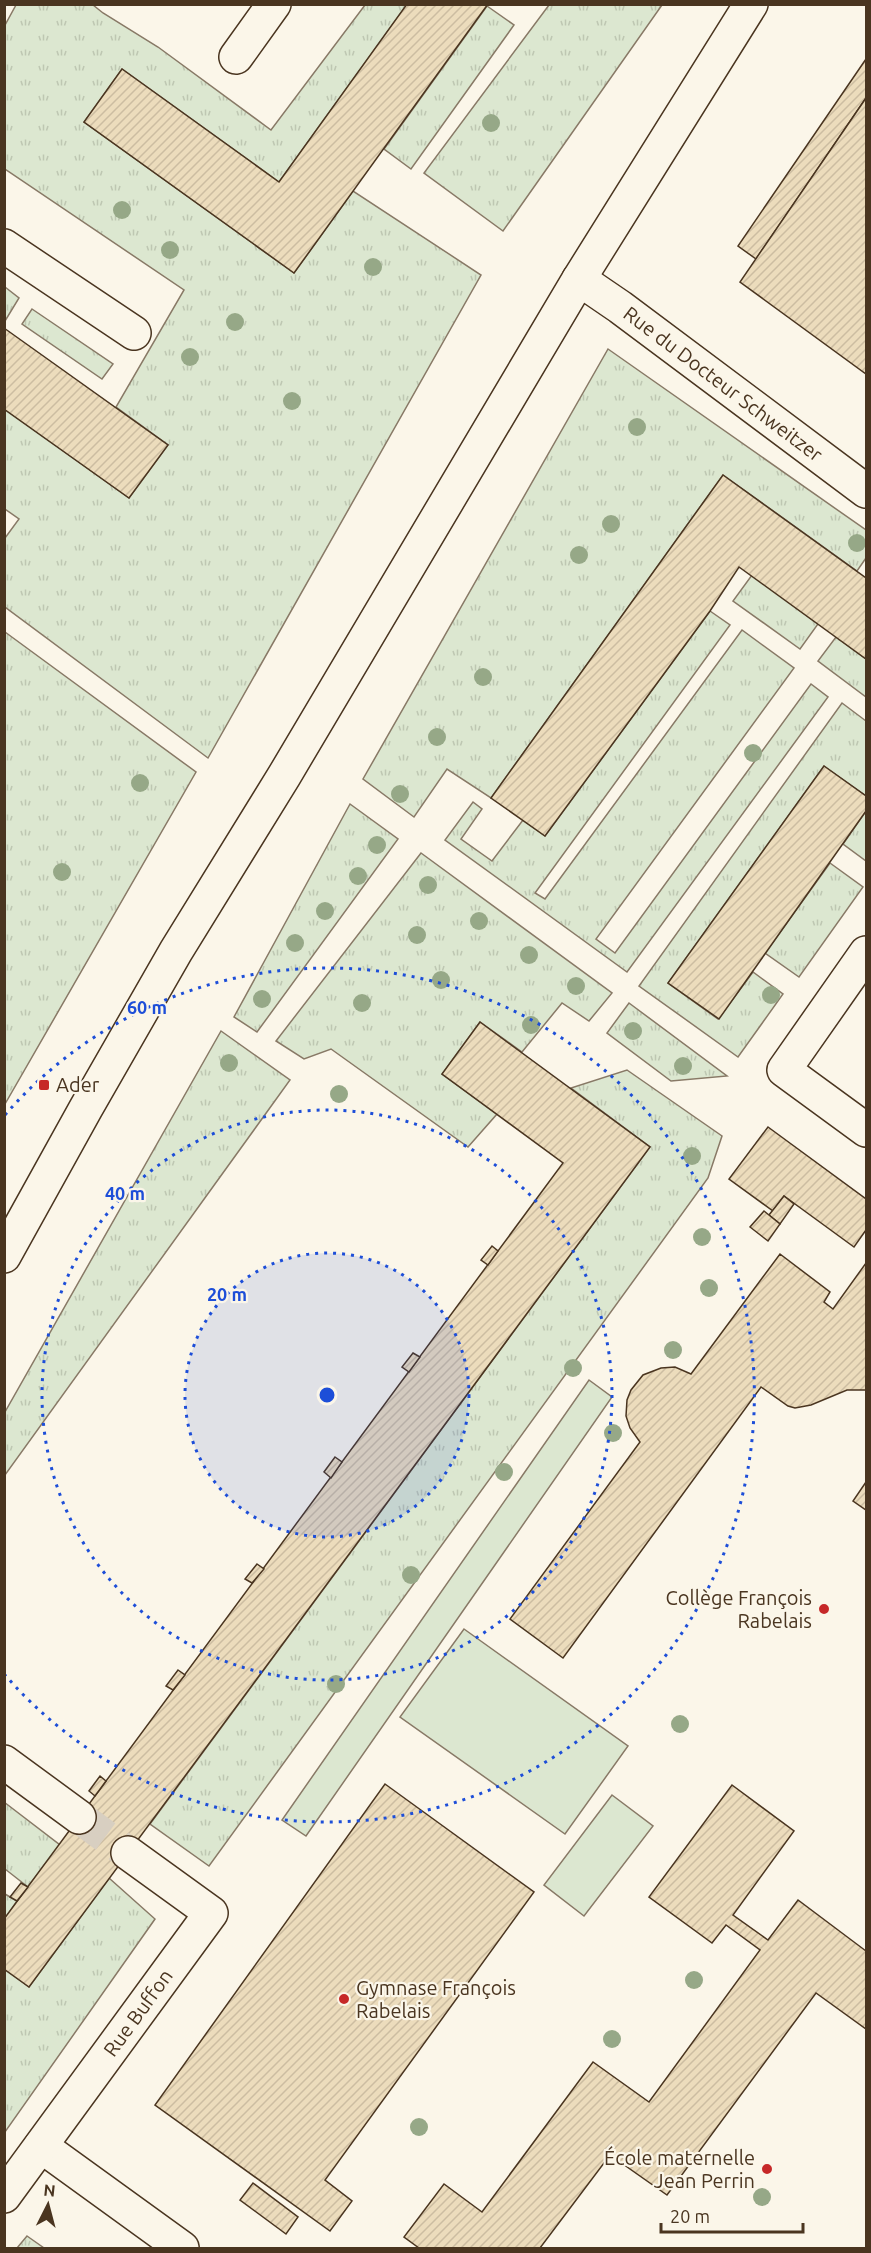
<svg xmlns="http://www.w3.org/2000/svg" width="871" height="2253" font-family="Ubuntu,sans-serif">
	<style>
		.grass { fill: url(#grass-tufts); stroke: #887966; stroke-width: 1.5 }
		.pitch { fill: #dce7d0; stroke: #887966; stroke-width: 1.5 }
		.building { fill: url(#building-hatch); stroke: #4a3520; stroke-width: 1.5 }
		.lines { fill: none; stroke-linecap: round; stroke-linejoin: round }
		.minor-tunnel { stroke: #d8cfc1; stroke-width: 33; stroke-dasharray: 33 16; stroke-linecap: butt }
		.minor-casing { stroke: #4a3520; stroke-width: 36 }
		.major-casing { stroke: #4a3520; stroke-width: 36 }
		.minor { stroke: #fbf6e9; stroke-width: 33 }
		.major { stroke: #fbf6e9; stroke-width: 33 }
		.tree { fill: #96a887 }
		.ring { fill: none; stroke: #1d4ed8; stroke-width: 3; stroke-dasharray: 3 6 }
		.poi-dot { fill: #c62828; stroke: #fbf6e9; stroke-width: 2 }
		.labels { text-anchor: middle; stroke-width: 4.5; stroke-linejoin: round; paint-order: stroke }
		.street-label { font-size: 20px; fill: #4a3520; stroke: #fbf6e9 }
		.poi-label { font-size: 20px; fill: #4a3520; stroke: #fbf6e9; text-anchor: start }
		.centre { fill: #1d4ed8; stroke: #fbf6e9; stroke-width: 3 }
		.ring-label { font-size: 18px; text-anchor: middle; font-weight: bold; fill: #1d4ed8; stroke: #fbf6e9; stroke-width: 4.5; stroke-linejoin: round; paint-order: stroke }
	</style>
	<defs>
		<pattern id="grass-tufts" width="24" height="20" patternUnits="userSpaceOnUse" patternTransform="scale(1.5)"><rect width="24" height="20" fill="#dce7d0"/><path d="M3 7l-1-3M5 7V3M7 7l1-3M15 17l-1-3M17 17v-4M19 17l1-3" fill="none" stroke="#bec7b2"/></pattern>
		<pattern id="building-hatch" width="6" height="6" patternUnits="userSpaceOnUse" patternTransform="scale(1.5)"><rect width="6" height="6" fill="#ecdcbc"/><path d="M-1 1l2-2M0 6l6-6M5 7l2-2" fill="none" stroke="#ccbda1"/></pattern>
	</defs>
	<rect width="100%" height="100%" fill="#fbf6e9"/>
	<g class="grass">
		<polygon points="16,5 93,5 103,13 158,47 271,130 365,5 407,5 279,182 122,69 84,122 294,273 353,191 481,275 208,758 5,607 5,538 19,519 5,509 5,409 129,498 168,445 116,407 184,290 5,169 4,27"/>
		<polygon points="549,5 662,5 503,231 424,173"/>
		<polygon points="487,6 514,25 411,169 384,149"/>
		<polygon points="5,287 19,298 5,321"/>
		<polygon points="32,309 113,364 102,379 22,324"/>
		<polygon points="608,349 866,530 866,558 857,571 723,475 491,798 447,769 414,817 363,779"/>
		<polygon points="752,575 818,624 800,649 733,601"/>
		<polygon points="710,611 730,625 535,893 545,899 742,630 794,668 596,939 615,953 811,684 828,697 627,972 445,840 473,802 482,809 461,839 492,861 523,820 545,836"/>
		<polygon points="5,632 196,772 5,1104"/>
		<polygon points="836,637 866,659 866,697 818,661"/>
		<polygon points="842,703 866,721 866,796 824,766 668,983 718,1019 753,972 783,994 738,1057 639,986"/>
		<polygon points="350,804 398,839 257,1032 234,1017"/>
		<polygon points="866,811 866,861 843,844"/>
		<polygon points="421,853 612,993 589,1021 562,1003 522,1052 480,1022 442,1074 497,1114 468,1147 331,1049 304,1059 276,1041"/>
		<polygon points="830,863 863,887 799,977 765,953"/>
		<polygon points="629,1003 727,1076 671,1081 607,1033"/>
		<polygon points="221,1031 290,1080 5,1475 5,1412"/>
		<polygon points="627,1070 722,1136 708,1178 209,1866 150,1824 650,1147 571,1088"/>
		<polygon points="4,1802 60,1845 28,1887 5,1869"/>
		<polygon points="109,1878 155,1919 5,2132 5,1969 29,1987"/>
		<polygon points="5,1894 17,1901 5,1919"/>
		<polygon points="27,2236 44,2248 17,2248"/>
	</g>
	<g class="pitch">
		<polygon points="589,1380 612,1397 306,1836 282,1820"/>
		<polygon points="464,1629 628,1746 565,1834 400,1717"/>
		<polygon points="612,1795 653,1826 584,1916 544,1885"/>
	</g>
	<g class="building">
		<polygon points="407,4 488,4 294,273 84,122 122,69 279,182"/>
		<polygon points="866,59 866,98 756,259 738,246"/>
		<polygon points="866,98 866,374 740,282"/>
		<polygon points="4,328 168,445 129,498 4,409"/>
		<polygon points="723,475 866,578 866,659 739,567 710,611 545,836 491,798"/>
		<polygon points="824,766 866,796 866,811 719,1019 668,983"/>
		<polygon points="480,1022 650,1147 29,1987 4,1969 4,1919 563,1163 442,1074"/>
		<polygon points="768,1127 866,1199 866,1230 854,1247 784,1196 773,1211 729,1179"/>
		<polygon points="784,1196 794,1204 780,1224 769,1215"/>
		<polygon points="764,1211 780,1224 768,1241 750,1227"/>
		<polygon points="492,1246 498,1251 488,1265 481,1260"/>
		<polygon points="780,1254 830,1292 824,1302 833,1309 866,1263 866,1390 847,1390 811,1405 795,1408 788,1406 761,1387 563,1658 510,1619 640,1442 630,1428 626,1416 627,1400 631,1390 643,1375 661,1368 675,1367 691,1374"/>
		<polygon points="413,1353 420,1357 409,1372 402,1367"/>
		<polygon points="335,1457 342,1462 331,1478 324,1472"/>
		<polygon points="866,1482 866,1510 853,1501"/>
		<polygon points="257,1564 264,1569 252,1583 245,1579"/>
		<polygon points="178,1670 185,1675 173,1690 166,1686"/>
		<polygon points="100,1776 106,1781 95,1796 89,1791"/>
		<polygon points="385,1784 534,1892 325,2180 352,2201 330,2231 155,2105"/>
		<polygon points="732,1785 794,1831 733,1915 768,1940 798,1900 866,1951 866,2029 816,1993 667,2195 610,2155 540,2248 419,2248 404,2237 444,2184 482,2212 593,2062 649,2102 760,1950 726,1925 712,1943 649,1897"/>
		<polygon points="21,1883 28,1887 17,1901 10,1897"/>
		<polygon points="253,2183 298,2217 286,2234 240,2200"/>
	</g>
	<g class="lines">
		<polyline class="minor-tunnel" points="79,1817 128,1853"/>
		<defs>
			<g id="minor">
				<polyline points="236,57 274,4"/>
				<polyline points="4,246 134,333"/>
				<polyline points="579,279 620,307 866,491"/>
				<polyline points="866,953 784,1070 866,1130"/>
				<polyline points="4,1762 79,1817"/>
				<polyline points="41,2146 182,2248"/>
				<polyline points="4,2196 211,1913 128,1853"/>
			</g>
			<polyline id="major" points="4,1256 86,1108 176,951 284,776 579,279 751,4"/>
		</defs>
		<use href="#minor" class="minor-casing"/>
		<use href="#major" class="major-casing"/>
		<use href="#minor" class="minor"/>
		<use href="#major" class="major"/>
	</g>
	<g class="tree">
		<circle cx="491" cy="123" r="9"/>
		<circle cx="122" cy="210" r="9"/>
		<circle cx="170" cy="250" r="9"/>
		<circle cx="373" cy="267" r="9"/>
		<circle cx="235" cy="322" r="9"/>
		<circle cx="190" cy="357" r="9"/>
		<circle cx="292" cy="401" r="9"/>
		<circle cx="637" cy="427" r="9"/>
		<circle cx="611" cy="524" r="9"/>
		<circle cx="857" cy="543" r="9"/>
		<circle cx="579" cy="555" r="9"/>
		<circle cx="483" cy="677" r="9"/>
		<circle cx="437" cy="737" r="9"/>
		<circle cx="753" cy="753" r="9"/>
		<circle cx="140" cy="783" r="9"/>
		<circle cx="400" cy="794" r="9"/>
		<circle cx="377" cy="845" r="9"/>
		<circle cx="62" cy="872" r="9"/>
		<circle cx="358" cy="876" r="9"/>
		<circle cx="428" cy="885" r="9"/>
		<circle cx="325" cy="911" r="9"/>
		<circle cx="479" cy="921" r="9"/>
		<circle cx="417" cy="935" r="9"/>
		<circle cx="295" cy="943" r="9"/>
		<circle cx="529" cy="955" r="9"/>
		<circle cx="441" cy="980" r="9"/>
		<circle cx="576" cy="986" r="9"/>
		<circle cx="771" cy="995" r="9"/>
		<circle cx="262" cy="999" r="9"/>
		<circle cx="362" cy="1003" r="9"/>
		<circle cx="531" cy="1025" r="9"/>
		<circle cx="633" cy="1031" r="9"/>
		<circle cx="229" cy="1063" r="9"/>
		<circle cx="683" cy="1066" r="9"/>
		<circle cx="339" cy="1094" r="9"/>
		<circle cx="692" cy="1156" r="9"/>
		<circle cx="702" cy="1237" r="9"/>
		<circle cx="709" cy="1288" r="9"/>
		<circle cx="673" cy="1350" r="9"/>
		<circle cx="573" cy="1368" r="9"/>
		<circle cx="613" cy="1433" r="9"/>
		<circle cx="504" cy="1472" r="9"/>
		<circle cx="411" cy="1575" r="9"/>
		<circle cx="336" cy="1684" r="9"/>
		<circle cx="680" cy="1724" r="9"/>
		<circle cx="694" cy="1980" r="9"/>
		<circle cx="612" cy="2039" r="9"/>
		<circle cx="419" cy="2127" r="9"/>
		<circle cx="762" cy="2197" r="9"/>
	</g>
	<circle cx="327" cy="1395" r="142" fill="#1d4ed8" fill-opacity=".12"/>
	<g class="ring">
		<circle cx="327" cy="1395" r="142"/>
		<circle cx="327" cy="1395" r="285"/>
		<path d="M5 1115A427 427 0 1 1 5 1675"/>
	</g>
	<g class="poi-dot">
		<rect x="38" y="1079" width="12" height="12" rx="3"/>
		<circle cx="824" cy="1609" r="6"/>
		<circle cx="344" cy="1999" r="6"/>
		<circle cx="767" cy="2169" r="6"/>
	</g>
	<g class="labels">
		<g class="street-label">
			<text transform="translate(723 384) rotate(37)" y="7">Rue du Docteur Schweitzer</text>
			<text transform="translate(138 2013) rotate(-54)" y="7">Rue Buffon</text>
		</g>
		<g class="poi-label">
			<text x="56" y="1092">Ader</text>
			<text x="812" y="1605" text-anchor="end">Collège François<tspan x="812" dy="23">Rabelais</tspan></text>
			<text x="356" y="1995">Gymnase François<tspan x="356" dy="23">Rabelais</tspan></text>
			<text x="755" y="2165" text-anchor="end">École maternelle<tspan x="755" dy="23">Jean Perrin</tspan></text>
		</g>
	</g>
	<circle cx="327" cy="1395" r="9" class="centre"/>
	<g class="ring-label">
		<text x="147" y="1014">60 m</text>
		<text x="125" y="1200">40 m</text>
		<text x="227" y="1301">20 m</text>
	</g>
	<rect width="871" height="2253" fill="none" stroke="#4a3520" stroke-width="12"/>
	<g transform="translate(48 2205) rotate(6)" stroke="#fbf6e9" stroke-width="4.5" paint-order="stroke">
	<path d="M0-4.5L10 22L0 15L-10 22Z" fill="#4a3520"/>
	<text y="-9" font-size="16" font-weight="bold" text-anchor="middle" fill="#4a3520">N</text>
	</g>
	<path d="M661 2223v9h142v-9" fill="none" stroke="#4a3520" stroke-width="3"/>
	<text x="670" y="2223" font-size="18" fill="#4a3520" stroke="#fbf6e9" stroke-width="4.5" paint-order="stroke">20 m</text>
</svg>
